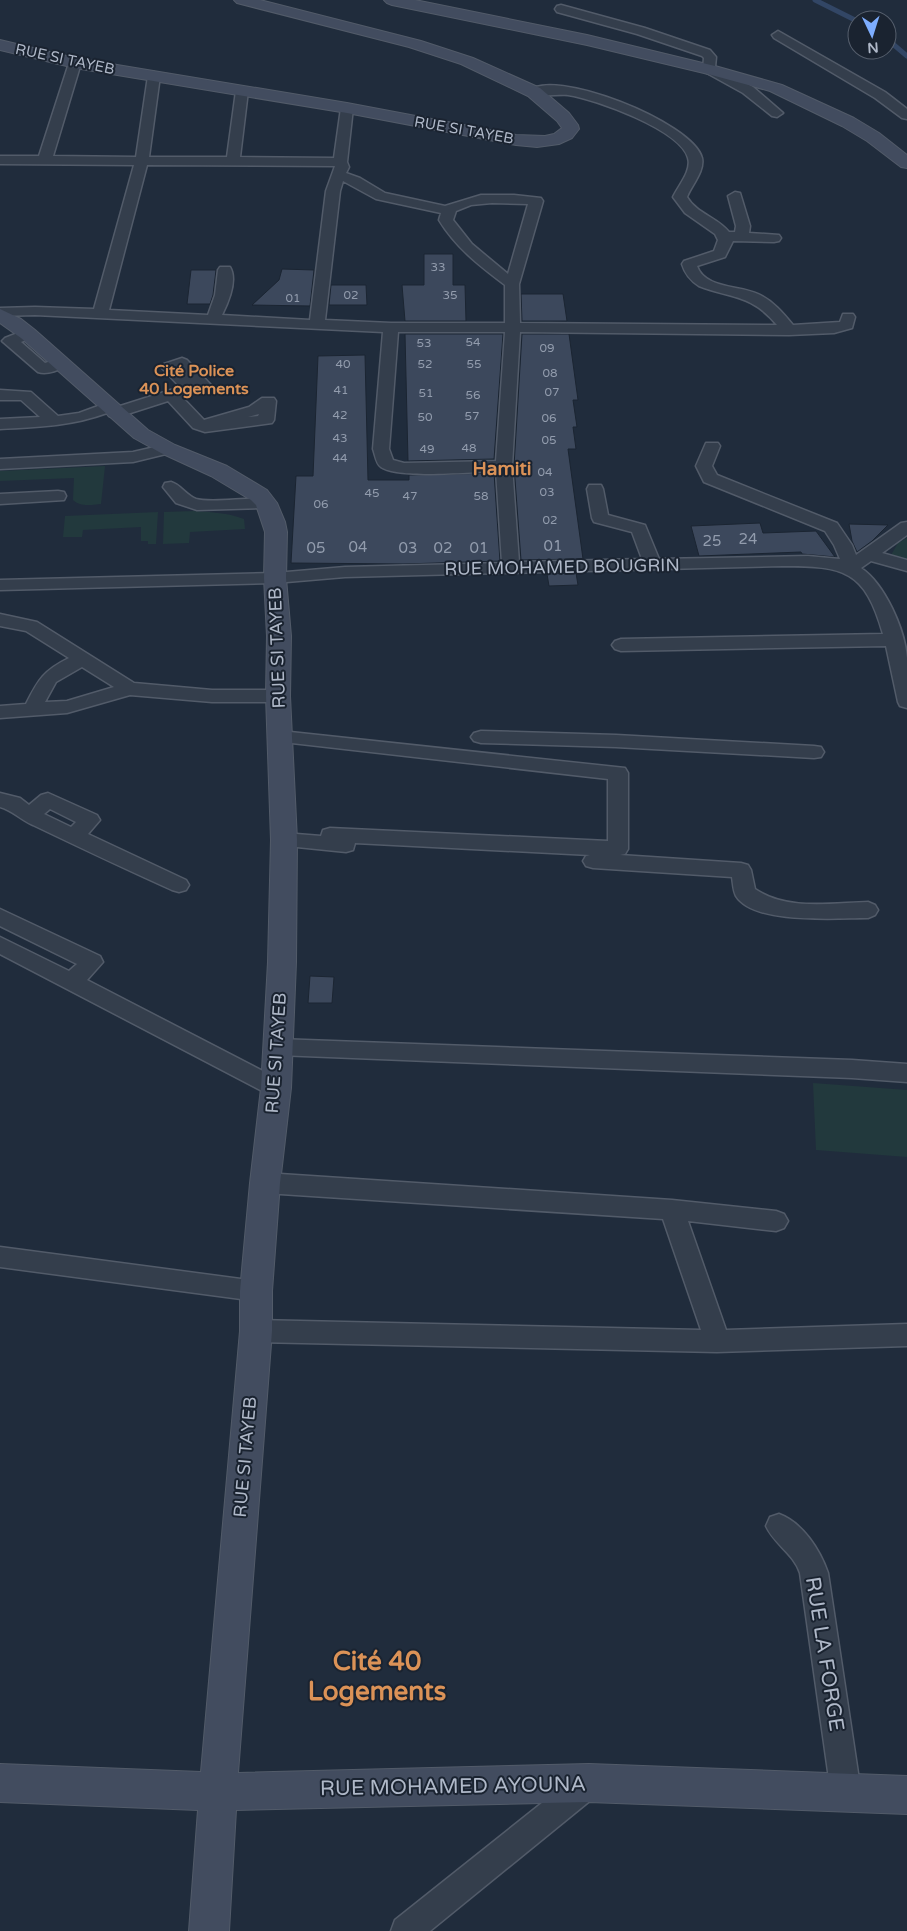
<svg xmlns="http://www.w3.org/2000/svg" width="907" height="1931" font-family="'Varela Round',sans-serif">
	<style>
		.green { fill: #22393d }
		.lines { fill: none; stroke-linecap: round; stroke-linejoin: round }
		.stream { stroke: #324665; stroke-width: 5 }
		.building { fill: #3c485c; stroke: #1b2532 }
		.street-casing { stroke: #525b69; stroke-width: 3 }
		.secondary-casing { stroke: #525b69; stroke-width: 2 }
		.street { fill: #343e4c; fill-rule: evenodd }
		.secondary { fill: #424c5f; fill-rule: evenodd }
		.labels { text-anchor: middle; stroke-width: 4; stroke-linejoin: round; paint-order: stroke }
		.far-number-label { font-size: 12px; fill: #929cad }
		.far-street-label { font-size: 15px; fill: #afb8c8; stroke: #1a2330 }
		.number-label { font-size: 15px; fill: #929cad }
		.far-quarter-label { font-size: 16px; font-weight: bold; fill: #db9257; stroke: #1a2330 }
		.street-label { font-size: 18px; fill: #afb8c8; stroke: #1a2330 }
		.far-district-label { font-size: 19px; font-weight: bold; fill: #db9257; stroke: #1a2330 }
		.near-street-label { font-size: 21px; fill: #afb8c8; stroke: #1a2330 }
		.near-district-label { font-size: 26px; font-weight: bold; fill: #db9257; stroke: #1a2330 }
	</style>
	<rect width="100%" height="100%" fill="#202c3c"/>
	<g class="green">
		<path d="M105 466 101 504C91 505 80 507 73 500L74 478 0 481V471Z"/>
		<path d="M194 511C212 512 228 513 244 519L245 529 190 532 189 543 163 544 164 512Z"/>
		<polygon points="158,512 156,544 148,544 148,541 141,541 141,527 83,530 82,537 63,537 65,516"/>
		<polygon points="907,538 907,563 891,555 898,543"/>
		<polygon points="813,1083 907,1090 907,1157 816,1150"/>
	</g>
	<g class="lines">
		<g class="stream">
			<polyline points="815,0 857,21"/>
			<polyline points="887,39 907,56"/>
		</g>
	</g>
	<g class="building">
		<polygon points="424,254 453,254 453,285 465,285 466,321 405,321 402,285 424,285"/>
		<polygon points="282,269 314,270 310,306 252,305 279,280"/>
		<polygon points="191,270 216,270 213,295 210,304 187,304"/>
		<polygon points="331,285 366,285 367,305 329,305"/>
		<polygon points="521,294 563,294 567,321 522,321"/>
		<polygon points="405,334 503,334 494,459 408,461"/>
		<polygon points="522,334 569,334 578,400 573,400 577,427 573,427 576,449 568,449 583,559 521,560 514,466"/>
		<polygon points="365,355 368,480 409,480 409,475 494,473 500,561 404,564 291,563 296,476 313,476 318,356"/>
		<polygon points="760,523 763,533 816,531 835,557 802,554 801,552 699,556 691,526"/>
		<polygon points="849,524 888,525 872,541 857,552 852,541"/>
		<polygon points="576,573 578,585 549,586 547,574"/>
		<polygon points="310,976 334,977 332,1003 308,1003"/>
	</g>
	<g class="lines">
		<defs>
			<g id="street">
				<polygon points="561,5 645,28 710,50 716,57 715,67 753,87 783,113 777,117 772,116 743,93 705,72 703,69 704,58 702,56 637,34 557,12 555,9 557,6"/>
				<polygon points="778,31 885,92 907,109 907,119 902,118 875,98 774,38 772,35"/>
				<path d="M75 59 81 63 53 156 136 157 148 76 154 72 160 76 149 157H227L236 91 242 87 248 91 240 157 334 158 341 108 347 104 353 108 347 162 349 167 346 173 360 178 385 193 445 206 481 195H514L541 198 543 201 519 284 520 323 777 325C751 294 733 299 699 286 690 280 685 274 682 264L684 261 714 251 718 240 715 234 685 213 673 197C678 186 692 171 688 158 681 130 595 99 568 95 559 94 533 98 528 92 550 66 693 122 702 158 705 171 691 186 687 197 697 214 717 217 729 232H735L736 226 728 196 735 192 740 193 750 226 749 233 779 235 781 238 779 241 774 242 733 241 725 257 697 266C705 289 739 285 758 294 773 301 783 313 793 325L840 322 843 314H853L855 317 852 328 834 333 789 335 520 332 512 466 519 562 642 559 632 532 594 522 592 518 587 489 589 485H601L603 489 608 515 645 525 659 559 808 556 840 559 834 545 825 531 704 482 696 466 706 443H718L720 446 712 466 717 475 837 523 852 545 856 555 901 523 907 522V535L882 553 907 560V571L871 561 861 568C885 584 905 630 907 658 907 674 907 691 907 708L900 706 898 702 886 646 621 651 615 649 612 645 615 641 621 639 883 634C865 570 844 566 782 566L345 577 275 583 0 590V580L275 573 345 567 502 563 496 471C472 472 398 479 381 467 376 464 375 454 373 449L383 332 35 315 0 316V308L35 307 94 309 134 165 0 164V156H39L69 63ZM147 165 335 166 326 191 310 320 222 315C228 303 238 280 230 267H220L218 270 215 295 208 315 109 310ZM343 181 376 199 441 213 439 220C456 248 480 266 505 285V323H391L325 320 340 191ZM492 203 528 204 508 274 472 244 453 220 456 211 471 205ZM398 332H505L496 461 404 463 393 460 389 449Z"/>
				<path d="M28 329 33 331 36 334 33 337 21 342 45 363 60 358 65 360 68 363C62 370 47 375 38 372L2 341 5 338Z"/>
				<path d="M182 358 187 360 211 385 209 388 182 397 204 420 249 407 262 398H274L276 401 274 420 272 423 205 432 193 428 168 401 115 418 109 416 107 413C72 426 37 427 0 429V419L40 417 21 400H0V390L31 392 58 416 79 413 109 402 115 404 117 407 180 387 161 367 164 364ZM259 414 258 416 248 417Z"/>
				<polygon points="168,444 174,446 176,449 174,452 133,462 0,469 0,459 133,452"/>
				<path d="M171 482C181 485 186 495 196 499 209 503 250 498 266 498L272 499 274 503 272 507 266 508 197 510 176 503 163 487 165 483Z"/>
				<polygon points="58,491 64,492 66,496 64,500 0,504 0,494"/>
				<path d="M0 614 37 622 134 683 212 690H278L285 692 287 696 285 700 278 702H212L130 695 67 713 0 718V706L26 704C38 680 44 670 69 658L26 631 0 626ZM82 667 114 687 67 701 45 702 56 682Z"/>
				<path d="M281 731 625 768 628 773V849L625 854 620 855 741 863 748 865 751 870 755 889C787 911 830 903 868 902L875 905 878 910 875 915 868 918C837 918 754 925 736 896 733 890 733 883 732 877L593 868 586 866 583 861 586 856 590 855 355 843 353 850 346 852 277 845 274 840 277 835 284 833 321 836 323 830 330 828 608 841V779L274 741 271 737 274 733Z"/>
				<polygon points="481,731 616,735 814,746 821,747 824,752 821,757 814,758 616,747 481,743 474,741 471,737 474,733"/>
				<path d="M0 793 20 798 29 805 41 795 48 793 97 815 100 820 88 834 186 880 189 885 186 890 179 892 172 890C125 869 79 847 33 825 21 820 12 810 0 807ZM50 809 76 822 71 827 44 814Z"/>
				<polygon points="0,909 100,956 103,962 87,980 284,1082 287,1088 284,1094 276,1097 268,1094 0,954 0,937 69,971 77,964 0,926"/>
				<polygon points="278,1039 852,1060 907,1064 907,1082 852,1078 278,1055 270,1053 267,1047 270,1041"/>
				<polygon points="265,1173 672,1200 776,1211 784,1214 788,1221 784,1228 776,1231 688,1221 726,1330 907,1324 907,1346 717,1352 256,1342 247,1339 244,1331 247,1323 256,1320 701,1330 663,1219 265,1193 257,1190 253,1183 257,1176"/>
				<polygon points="0,1247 256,1281 265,1284 268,1291 265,1298 256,1301 0,1267"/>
				<path d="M779 1514C803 1523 820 1550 828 1573L861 1793 856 1803 846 1808 836 1803 831 1793 800 1573C794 1554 774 1544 766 1526L770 1517Z"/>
				<polygon points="587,1770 597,1775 602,1785 597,1795 430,1931 391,1931 395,1920 577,1775"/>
			</g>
			<g id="secondary">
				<polygon points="234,0 260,0 421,41 473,58 540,88 569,113 578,125 579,129 572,138 559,144 537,147 516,145 347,113 75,68 0,50 0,40 75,58 347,103 516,135 545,136 554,134 562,128 557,121 528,96 461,64 409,47 237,3"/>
				<polygon points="384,0 415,0 587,35 715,66 782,85 854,118 879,133 907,155 907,168 901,167 867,141 842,126 770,91 704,73 587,45 392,5 387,3"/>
				<polygon points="0,309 21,319 35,330 148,430 175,445 227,466 267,490 277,503 285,522 287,532 286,578 291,636 290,696 297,840 296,962 291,1088 280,1183 272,1291 272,1331 238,1773 589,1764 907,1776 907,1814 589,1802 236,1810 229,1931 189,1931 198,1810 0,1802 0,1764 201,1772 240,1331 240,1291 250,1183 261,1088 268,962 271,840 266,696 267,636 264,578 265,532 256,505 251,500 211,476 161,453 134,438 21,338 0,323"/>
			</g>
		</defs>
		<use href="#street" class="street-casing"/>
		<use href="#secondary" class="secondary-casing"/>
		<use href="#street" class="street"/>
		<use href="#secondary" class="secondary"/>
	</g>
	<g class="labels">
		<g class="far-number-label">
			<text x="438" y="271">33</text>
			<text x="351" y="299">02</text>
			<text x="450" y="299">35</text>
			<text x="293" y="302">01</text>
			<text x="473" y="346">54</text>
			<text x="424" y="347">53</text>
			<text x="547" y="352">09</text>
			<text x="343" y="368">40</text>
			<text x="425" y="368">52</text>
			<text x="474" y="368">55</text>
			<text x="550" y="377">08</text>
			<text x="341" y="394">41</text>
			<text x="552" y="396">07</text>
			<text x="426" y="397">51</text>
			<text x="473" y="399">56</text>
			<text x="340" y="419">42</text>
			<text x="472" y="420">57</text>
			<text x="425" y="421">50</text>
			<text x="549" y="422">06</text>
			<text x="340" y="442">43</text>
			<text x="549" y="444">05</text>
			<text x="469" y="452">48</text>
			<text x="427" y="453">49</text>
			<text x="340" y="462">44</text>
			<text x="545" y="476">04</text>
			<text x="547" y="496">03</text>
			<text x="372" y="497">45</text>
			<text x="410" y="500">47</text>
			<text x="481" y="500">58</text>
			<text x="321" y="508">06</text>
			<text x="550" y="524">02</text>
		</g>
		<g class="far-street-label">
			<text transform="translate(65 59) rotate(12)" y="5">RUE SI TAYEB</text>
			<text transform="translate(464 130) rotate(10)" y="5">RUE SI TAYEB</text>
		</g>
		<g class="number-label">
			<text x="748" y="544">24</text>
			<text x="712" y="546">25</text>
			<text x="553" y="551">01</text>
			<text x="358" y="552">04</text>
			<text x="316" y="553">05</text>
			<text x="408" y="553">03</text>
			<text x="443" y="553">02</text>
			<text x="479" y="553">01</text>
		</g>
		<g class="far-quarter-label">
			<text x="194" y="376">Cité Police<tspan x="194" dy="18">40 Logements</tspan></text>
		</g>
		<g class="street-label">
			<text transform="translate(562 567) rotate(-1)" y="6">RUE MOHAMED BOUGRIN</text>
			<text transform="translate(277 648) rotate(-92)" y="6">RUE SI TAYEB</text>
			<text transform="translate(276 1053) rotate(-86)" y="6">RUE SI TAYEB</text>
			<text transform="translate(245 1457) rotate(-85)" y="6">RUE SI TAYEB</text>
		</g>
		<g class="far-district-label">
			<text x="502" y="475">Hamiti</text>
		</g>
		<g class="near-street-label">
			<text transform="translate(825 1654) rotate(81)" y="7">RUE LA FORGE</text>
			<text transform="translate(453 1786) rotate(-1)" y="7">RUE MOHAMED AYOUNA</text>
		</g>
		<g class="near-district-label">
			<text x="377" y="1670">Cité 40<tspan x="377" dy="30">Logements</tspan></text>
		</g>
	</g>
	<g transform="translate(872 35) rotate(176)"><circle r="24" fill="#1a2330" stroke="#565f6d"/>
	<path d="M0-4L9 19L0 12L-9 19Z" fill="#7dadff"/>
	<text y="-8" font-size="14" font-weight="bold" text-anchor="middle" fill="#afb8c8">N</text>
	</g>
</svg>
